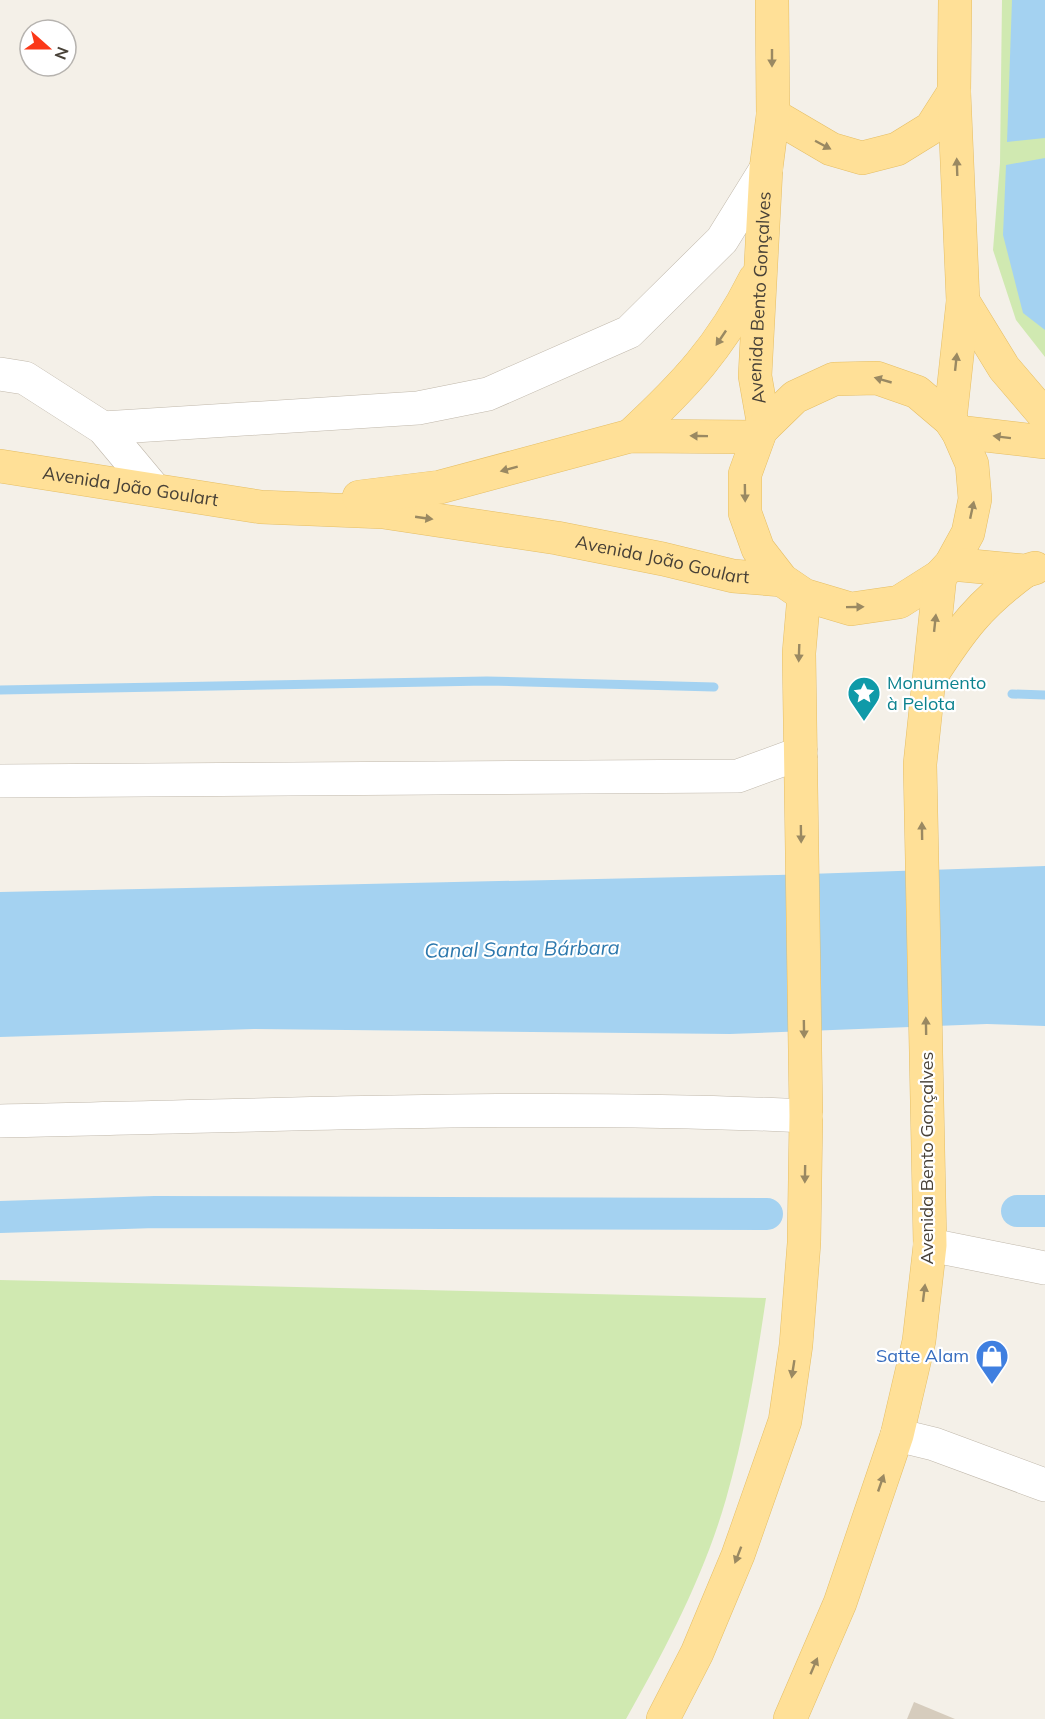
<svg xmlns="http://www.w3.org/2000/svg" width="1045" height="1719" font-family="Mulish,sans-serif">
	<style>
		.green { fill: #d0e9b1 }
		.water { fill: #a4d2f1 }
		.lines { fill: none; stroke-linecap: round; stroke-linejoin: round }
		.stream { stroke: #a4d2f1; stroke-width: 9 }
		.canal { stroke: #a4d2f1; stroke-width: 32 }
		.building { fill: #d6ccbd }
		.minor-casing { stroke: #c0b8ab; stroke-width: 34 }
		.major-casing { stroke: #e5be65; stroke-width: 34 }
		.minor { stroke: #fff; stroke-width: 33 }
		.major { stroke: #ffe097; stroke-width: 33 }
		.oneway { fill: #9a8962 }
		.labels { text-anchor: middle; stroke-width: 4.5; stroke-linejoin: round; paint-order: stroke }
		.street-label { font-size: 18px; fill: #484137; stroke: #fff }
		.culture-label { font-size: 18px; fill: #0d838f; stroke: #fff; text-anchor: start }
		.shop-label { font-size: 18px; fill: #366cbe; stroke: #fff; text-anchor: end }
		.water-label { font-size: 20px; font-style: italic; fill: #2d78ad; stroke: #fff }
	</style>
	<rect width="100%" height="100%" fill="#f4f0e8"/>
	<g class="green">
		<polygon points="1002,0 1045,0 1045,357 1016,320 993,250 1000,163"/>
		<path d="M0 1280 766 1298C756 1366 745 1433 726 1499 704 1576 665 1650 626 1719H0Z"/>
	</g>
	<g class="water">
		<polygon points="1012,0 1045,0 1045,138 1007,142"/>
		<polygon points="1045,158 1045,330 1023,313 1003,235 1006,165"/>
		<polygon points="1045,866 1045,1026 987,1024 730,1034 254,1029 0,1037 0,892 778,875"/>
	</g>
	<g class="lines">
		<g class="stream">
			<polyline points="0,690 487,681 714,687"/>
			<polyline points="1012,694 1045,695"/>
		</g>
		<g class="canal">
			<polyline points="1017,1211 1045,1211"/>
			<polyline points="0,1217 155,1212 767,1214"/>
		</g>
	</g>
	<polygon class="building" points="914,1702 955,1719 907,1719"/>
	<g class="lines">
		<defs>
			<g id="minor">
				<polyline points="0,374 25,378 103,428 154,489"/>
				<polyline points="103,428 418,408 488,394 629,332 722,240 766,169"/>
				<polyline points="0,781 738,776 801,753"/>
				<path d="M0 1121C268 1116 538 1103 806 1116"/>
				<polyline points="930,1245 1045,1268"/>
				<polyline points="897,1435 934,1444 1045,1485"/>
			</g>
			<g id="major">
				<polyline points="773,115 831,149 862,158 897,149 931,128 954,92"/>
				<polyline points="963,301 1004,368 1045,416"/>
				<polyline points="950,420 963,301 954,92 955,0"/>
				<path id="s1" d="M764 427 755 376 766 169 773 115 772 0"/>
				<polyline points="958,432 1045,442"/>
				<path d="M630 436C685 385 721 347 755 279"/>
				<path id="s2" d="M0 466 261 507 383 512 557 538 663 559 733 576 782 580 804 595 851 609 899 602 940 576 951 564 968 533 975 499 972 464 958 432 950 420 917 392 877 378 834 379 795 397 761 430 745 474V513L758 549 782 580"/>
				<polyline points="359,497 440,487 630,436 758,437"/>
				<polyline points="951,564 1025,571 1035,568"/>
				<path d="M931 676C962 628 979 605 1025 571"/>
				<polyline points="663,1719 697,1653 738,1555 785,1421 796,1345 804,1243 806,1116 799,653 804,595"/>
				<polyline points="790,1719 840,1603 897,1435 919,1341 930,1245 920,764 940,576"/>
			</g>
		</defs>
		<use href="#minor" class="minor-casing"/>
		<use href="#major" class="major-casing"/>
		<use href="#minor" class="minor"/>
		<use href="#major" class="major"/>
	</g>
	<defs><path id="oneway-solid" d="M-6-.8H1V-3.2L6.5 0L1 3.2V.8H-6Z" transform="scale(1.5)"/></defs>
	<g class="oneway">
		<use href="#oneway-solid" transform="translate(772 58) rotate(90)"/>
		<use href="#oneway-solid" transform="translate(823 145) rotate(28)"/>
		<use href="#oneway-solid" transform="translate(957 167) rotate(-92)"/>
		<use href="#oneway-solid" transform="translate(721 338) rotate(124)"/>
		<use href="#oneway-solid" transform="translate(956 362) rotate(-84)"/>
		<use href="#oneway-solid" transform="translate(883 380) rotate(-164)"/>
		<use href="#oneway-solid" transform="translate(699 436) rotate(-179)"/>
		<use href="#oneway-solid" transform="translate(1002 437) rotate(-173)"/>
		<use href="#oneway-solid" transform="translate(509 469) rotate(165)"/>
		<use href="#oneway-solid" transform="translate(745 493) rotate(89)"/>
		<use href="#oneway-solid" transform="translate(972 510) rotate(-78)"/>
		<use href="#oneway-solid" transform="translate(424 518) rotate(8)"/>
		<use href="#oneway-solid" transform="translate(855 607) rotate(-1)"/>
		<use href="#oneway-solid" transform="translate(935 623) rotate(-84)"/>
		<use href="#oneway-solid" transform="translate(799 653) rotate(92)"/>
		<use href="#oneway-solid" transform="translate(922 831) rotate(-91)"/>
		<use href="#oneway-solid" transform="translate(801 834) rotate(89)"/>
		<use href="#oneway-solid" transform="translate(926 1026) rotate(-91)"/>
		<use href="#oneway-solid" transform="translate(804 1029) rotate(89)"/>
		<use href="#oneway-solid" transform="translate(805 1174) rotate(91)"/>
		<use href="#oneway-solid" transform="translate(924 1293) rotate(-83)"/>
		<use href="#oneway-solid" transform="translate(793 1369) rotate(99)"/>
		<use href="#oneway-solid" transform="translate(881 1483) rotate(-71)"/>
		<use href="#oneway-solid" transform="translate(738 1555) rotate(111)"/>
		<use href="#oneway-solid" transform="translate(814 1666) rotate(-67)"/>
	</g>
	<defs>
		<symbol id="sight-pin" viewBox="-11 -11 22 30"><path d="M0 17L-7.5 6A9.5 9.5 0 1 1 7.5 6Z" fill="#0f9aa8" stroke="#fff"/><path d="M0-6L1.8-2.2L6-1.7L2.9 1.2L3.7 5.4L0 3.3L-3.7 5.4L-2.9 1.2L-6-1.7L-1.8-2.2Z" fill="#fff"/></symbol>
		<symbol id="shop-pin" viewBox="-11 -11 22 30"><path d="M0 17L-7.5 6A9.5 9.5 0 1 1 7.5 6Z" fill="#3f7fe0" stroke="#fff"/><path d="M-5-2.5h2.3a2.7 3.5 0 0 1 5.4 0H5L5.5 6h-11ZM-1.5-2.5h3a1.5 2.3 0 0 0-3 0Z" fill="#fff"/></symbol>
	</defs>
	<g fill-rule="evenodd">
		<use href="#sight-pin" x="845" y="674" width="38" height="52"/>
		<use href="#shop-pin" x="973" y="1337" width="38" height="52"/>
	</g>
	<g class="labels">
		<g class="street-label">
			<text dy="6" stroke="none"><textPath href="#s1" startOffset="130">Avenida Bento Gonçalves</textPath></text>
			<text dy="6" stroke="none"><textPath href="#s2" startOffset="132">Avenida João Goulart</textPath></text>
			<text dy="6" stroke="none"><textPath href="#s2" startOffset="670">Avenida João Goulart</textPath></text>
			<text transform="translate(927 1158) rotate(-90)" y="6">Avenida Bento Gonçalves</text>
		</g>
		<g class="culture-label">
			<text x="887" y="689">Monumento<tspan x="887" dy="21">à Pelota</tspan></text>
		</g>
		<g class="shop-label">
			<text x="969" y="1362">Satte Alam</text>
		</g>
		<g class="water-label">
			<text transform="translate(522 949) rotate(-1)" y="7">Canal Santa Bárbara</text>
		</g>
	</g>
	<g transform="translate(48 48) rotate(111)"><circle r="28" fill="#ffffff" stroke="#b6b3af" stroke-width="1.5"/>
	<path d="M0-4.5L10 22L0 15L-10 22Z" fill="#fb3818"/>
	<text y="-9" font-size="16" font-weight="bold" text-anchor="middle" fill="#484137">N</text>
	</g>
</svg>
